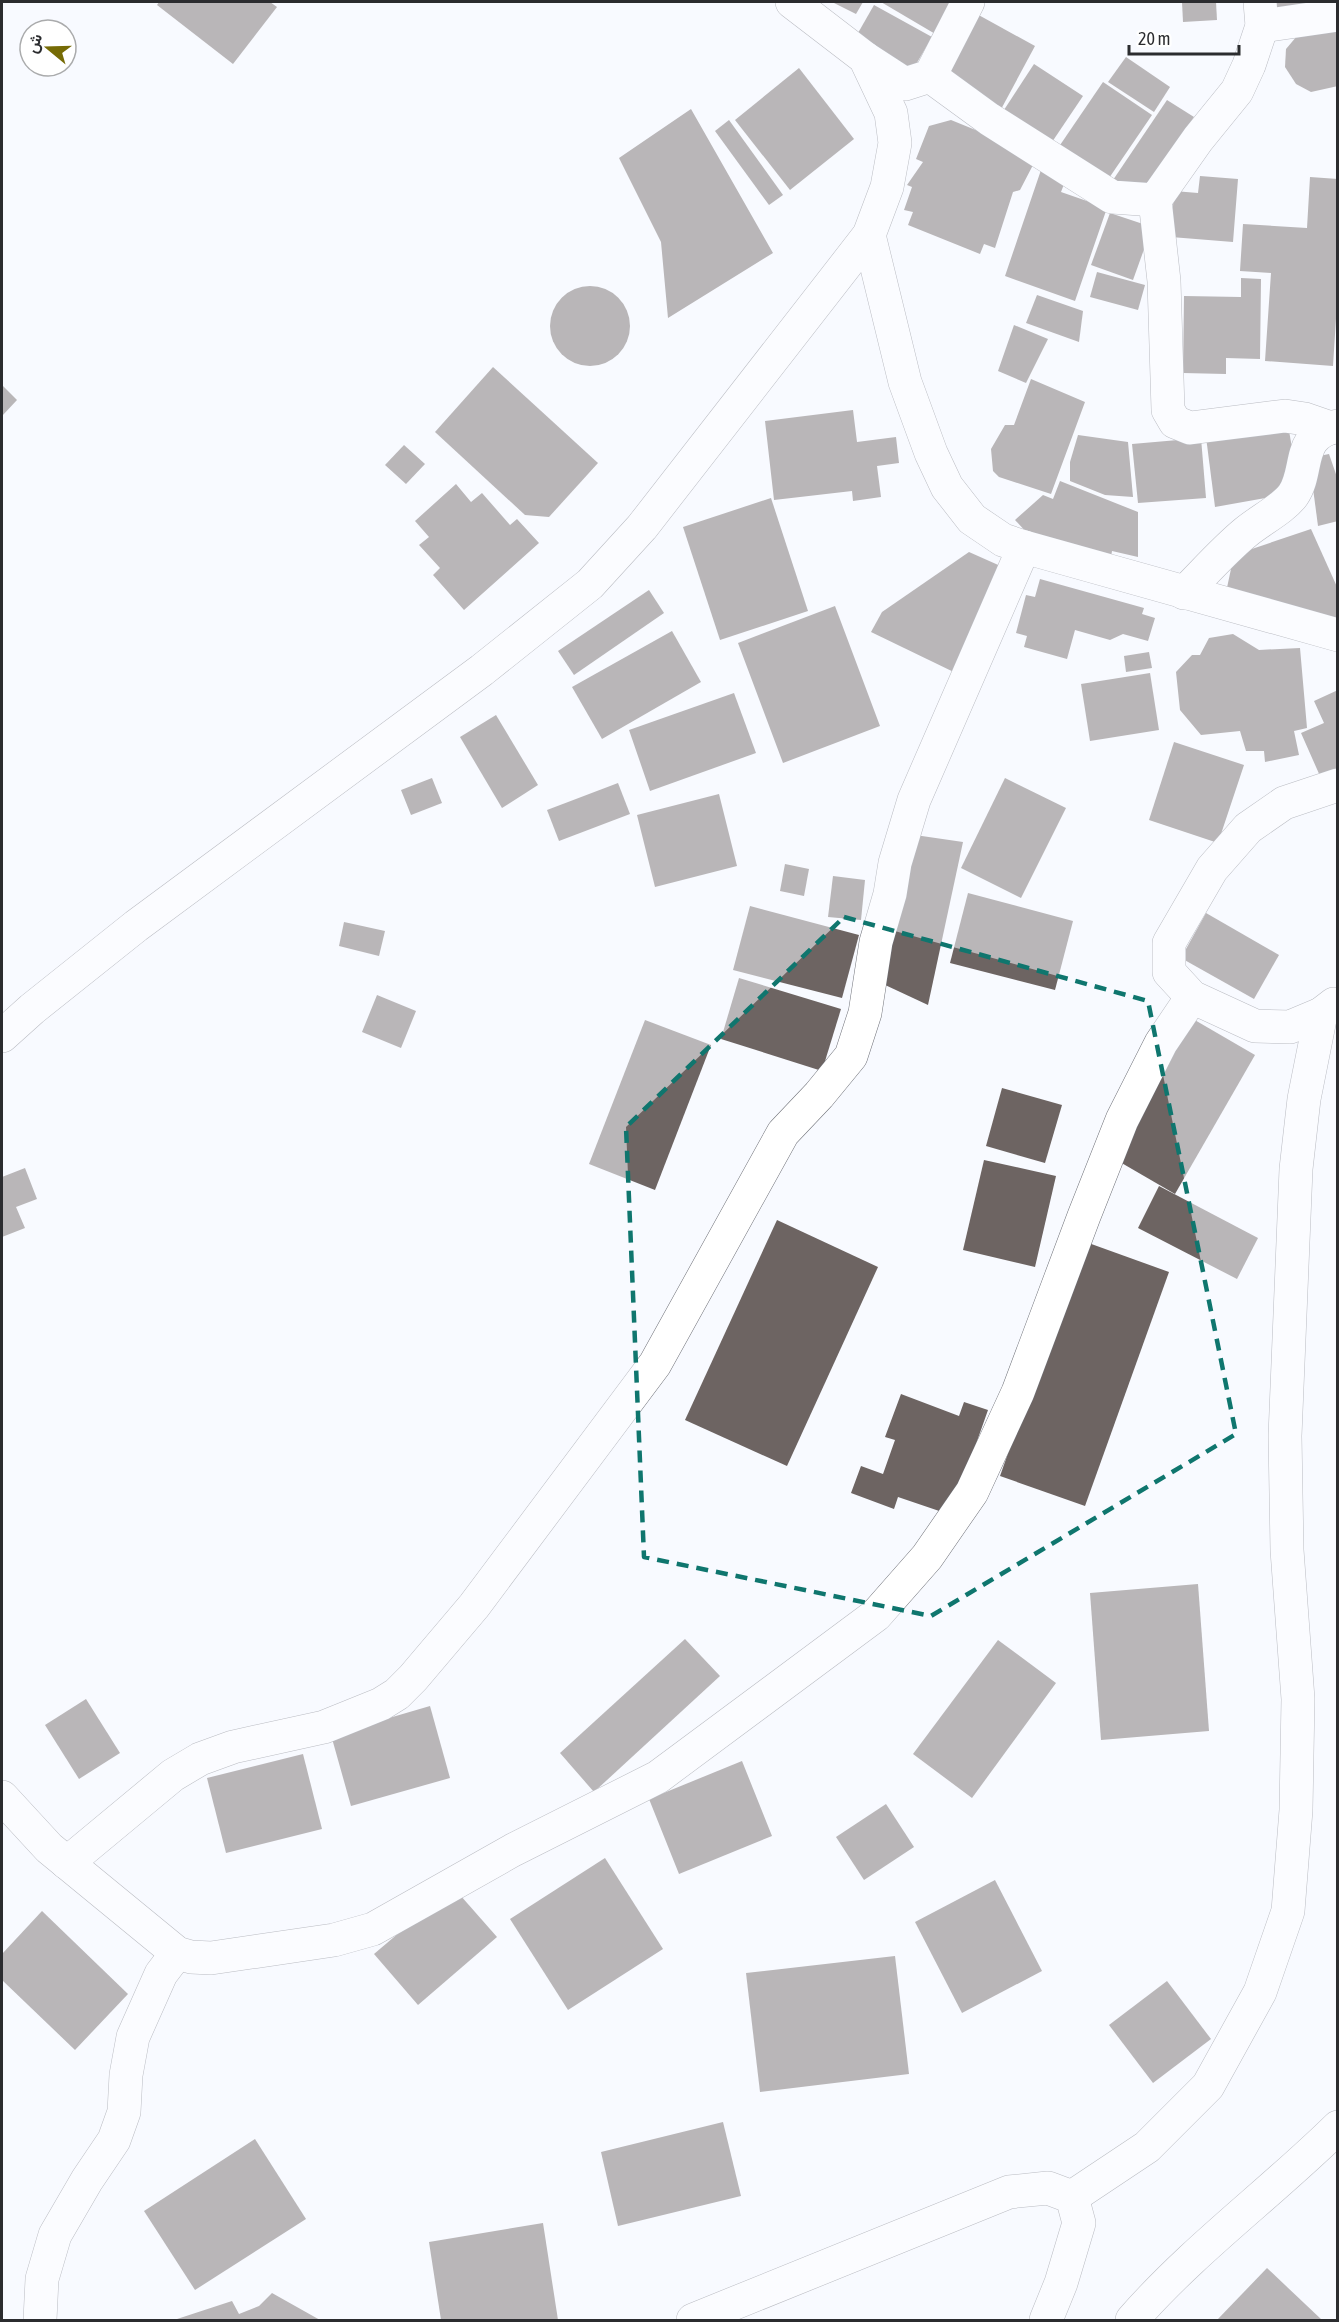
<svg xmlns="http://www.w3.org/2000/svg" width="1339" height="2322" font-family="'Asap Condensed',Vazirmatn,sans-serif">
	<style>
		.building { fill: #6d6462 }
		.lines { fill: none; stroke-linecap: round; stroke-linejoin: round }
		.minor-casing { stroke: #707279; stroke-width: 34 }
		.major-casing { stroke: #707279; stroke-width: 34 }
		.minor { stroke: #fff; stroke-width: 33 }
		.major { stroke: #fff; stroke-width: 33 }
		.marked { fill: none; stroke: #0f766e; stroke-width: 4.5; stroke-dasharray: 12 8; stroke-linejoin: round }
	</style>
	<rect width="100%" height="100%" fill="#f8faff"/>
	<g class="building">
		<polygon points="159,2 270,2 277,7 233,64 157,5"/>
		<polygon points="832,2 863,2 856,14"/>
		<polygon points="881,2 957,2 937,35"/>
		<polygon points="1182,2 1216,2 1217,20 1183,22"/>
		<polygon points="1270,2 1338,2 1273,18"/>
		<polygon points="874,5 932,37 911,73 854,40"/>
		<polygon points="975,13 1035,46 999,113 939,80"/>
		<polygon points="1338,27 1338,86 1311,92 1296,84 1285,67 1286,49 1297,36"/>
		<polygon points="1126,57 1170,87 1154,112 1108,82"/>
		<polygon points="1034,64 1083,96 1048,148 1000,116"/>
		<polygon points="799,68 854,139 790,190 735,120"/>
		<polygon points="1103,82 1152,115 1105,184 1056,151"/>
		<polygon points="1167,100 1194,117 1148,184 1111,183"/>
		<polygon points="691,109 773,253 668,318 661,242 619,158"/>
		<polygon points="729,120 783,195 769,205 715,131"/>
		<polygon points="951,120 1022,149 1033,165 1020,190 1013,192 995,248 984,244 980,254 908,225 913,212 904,210 912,187 907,185 923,162 916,159 929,126"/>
		<polygon points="1041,170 1066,179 1061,192 1107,208 1075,301 1005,276"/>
		<polygon points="1200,176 1238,179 1233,242 1171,237 1174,191 1198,193"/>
		<polygon points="1310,177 1338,179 1338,287 1333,366 1265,361 1271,273 1240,271 1243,224 1307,228"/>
		<polygon points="1110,213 1152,227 1133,280 1091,265"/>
		<polygon points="1097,272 1145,285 1138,310 1090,297"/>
		<polygon points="1241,278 1261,279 1260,359 1226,358 1226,374 1183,373 1184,296 1241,297"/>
		<circle cx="590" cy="326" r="40"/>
		<polygon points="1037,295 1083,311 1079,342 1026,323"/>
		<polygon points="1014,325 1048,339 1026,383 998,371"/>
		<polygon points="493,367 598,463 549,517 525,515 435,432"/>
		<polygon points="1031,379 1085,402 1051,494 999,477 993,471 991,449 1005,425 1014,425"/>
		<polygon points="2,385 17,400 2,416"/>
		<polygon points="853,410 857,442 896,437 899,463 877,466 881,497 853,501 852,491 774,500 765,421"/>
		<polygon points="1288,425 1295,465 1271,497 1215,507 1206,437"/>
		<polygon points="1078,435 1128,442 1133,497 1105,495 1070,481 1070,462"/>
		<polygon points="1201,438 1206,498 1138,503 1132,444"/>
		<polygon points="404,445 425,464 406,484 385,465"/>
		<polygon points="1329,454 1338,480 1338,521 1318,526 1309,458"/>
		<polygon points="1060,481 1138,512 1138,557 1112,551 1111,557 1029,535 1015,520 1043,495 1053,499"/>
		<polygon points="456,484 471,502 482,493 510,525 517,519 539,543 464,610 433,575 440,568 419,545 429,537 415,521"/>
		<polygon points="771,498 808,611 720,640 683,527"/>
		<polygon points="1311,529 1338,589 1338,624 1225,597 1234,555"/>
		<polygon points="969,552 1005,568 962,676 871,632 882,612"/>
		<polygon points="1040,579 1144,608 1142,614 1155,618 1148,641 1123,634 1110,640 1075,630 1067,659 1024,647 1027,636 1016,633 1026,595 1035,597"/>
		<polygon points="649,590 664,613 574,675 558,651"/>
		<polygon points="835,606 880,726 783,763 738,643"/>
		<polygon points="672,631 701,682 602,739 572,687"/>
		<polygon points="1233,634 1259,650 1300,648 1307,728 1294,731 1299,755 1265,762 1264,751 1246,751 1240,731 1201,735 1180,710 1176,672 1192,655 1200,655 1209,638"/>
		<polygon points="1149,652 1152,668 1126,672 1124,656"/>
		<polygon points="1150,673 1159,730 1090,741 1081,684"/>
		<polygon points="1338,690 1338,779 1324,785 1301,733 1324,723 1314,701"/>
		<polygon points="734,693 756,753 650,791 629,730"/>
		<polygon points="496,715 538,785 502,808 460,737"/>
		<polygon points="1174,742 1244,765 1218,843 1149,820"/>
		<polygon points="432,778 442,803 411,815 401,790"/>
		<polygon points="1005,778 1066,808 1021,898 961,868"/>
		<polygon points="618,783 630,814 559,841 547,810"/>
		<polygon points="719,794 737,866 655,887 637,815"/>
		<polygon points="915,835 963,842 928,1005 883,984"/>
		<polygon points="785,864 809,869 804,896 780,891"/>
		<polygon points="833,876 865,880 861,920 828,917"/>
		<polygon points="968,893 1073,921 1055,990 950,963"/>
		<polygon points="750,906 859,935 842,998 733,970"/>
		<polygon points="1206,913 1279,955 1254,999 1181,958"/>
		<polygon points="344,922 385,931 379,956 339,946"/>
		<polygon points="739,978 841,1009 822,1071 721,1039"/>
		<polygon points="377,995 416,1011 401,1048 362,1032"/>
		<polygon points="1193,1019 1255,1055 1175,1194 1113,1158"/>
		<polygon points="645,1020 711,1045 655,1190 589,1164"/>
		<polygon points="1002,1088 1062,1105 1045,1163 986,1146"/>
		<polygon points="984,1160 1056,1176 1035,1267 963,1250"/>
		<polygon points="25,1168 37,1199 16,1207 25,1228 2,1237 2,1177"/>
		<polygon points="1159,1186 1258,1238 1237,1279 1138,1228"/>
		<polygon points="777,1220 878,1267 787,1466 685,1420"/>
		<polygon points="1083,1241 1169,1272 1085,1506 1000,1476"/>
		<polygon points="901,1394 959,1416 964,1402 988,1410 951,1515 898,1497 894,1509 851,1493 861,1466 883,1474 895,1440 885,1437"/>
		<polygon points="1198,1584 1209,1731 1101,1740 1090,1593"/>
		<polygon points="685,1639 720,1676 594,1792 560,1753"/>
		<polygon points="998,1640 1056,1683 972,1798 913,1754"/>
		<polygon points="86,1699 120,1753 79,1779 45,1725"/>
		<polygon points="430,1706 450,1778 351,1806 331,1735"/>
		<polygon points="303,1754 322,1829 226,1853 207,1778"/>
		<polygon points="742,1761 772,1836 679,1874 649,1799"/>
		<polygon points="886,1804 914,1847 864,1880 836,1837"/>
		<polygon points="605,1858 663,1949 568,2010 510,1919"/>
		<polygon points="995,1880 1042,1971 962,2013 915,1922"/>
		<polygon points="453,1887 497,1937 418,2005 374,1954"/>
		<polygon points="42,1911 128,1994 75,2050 2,1980 2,1954"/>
		<polygon points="895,1956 909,2074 760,2092 746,1973"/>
		<polygon points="1167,1981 1211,2039 1153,2083 1109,2025"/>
		<polygon points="723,2122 741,2196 618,2226 601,2152"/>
		<polygon points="255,2139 306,2219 195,2290 144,2211"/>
		<polygon points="543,2223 558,2320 441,2320 429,2242"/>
		<polygon points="1267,2268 1322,2320 1217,2320"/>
		<polygon points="272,2293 320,2320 174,2320 232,2301 239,2314 259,2306"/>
	</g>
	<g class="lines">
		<defs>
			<g id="minor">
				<polyline points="1262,26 1338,15"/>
				<polyline points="865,58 905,84 930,76 968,2"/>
				<polyline points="930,76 989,119 1112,197 1155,200 1198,139 1237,91 1249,65 1262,26 1260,2"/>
				<polyline points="1155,200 1164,281 1168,410 1175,422 1190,428 1285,416 1305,419 1331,428"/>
				<polyline points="869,235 905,382 931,453 947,487 972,519 1003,540 1024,547 1338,635"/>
				<path d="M1184 593C1204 573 1224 550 1246 532 1259 521 1284 508 1293 495 1310 471 1295 434 1338 426"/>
				<polyline points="1334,1004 1321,1014 1290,1027 1255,1026 1192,997 1169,972 1169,943 1212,869 1248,828 1284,803 1338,785"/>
				<polyline points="2,1797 49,1848 177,1953 191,1957 211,1958 334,1940 373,1929 513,1850 658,1777 876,1615 927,1557 972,1492 1018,1392 1084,1216 1122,1120 1161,1043 1192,997"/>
				<polyline points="67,1863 173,1775 200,1759 233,1747 324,1727 381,1704 397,1694 413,1678 474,1606 655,1364 783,1133 819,1095 851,1056 865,1013 876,942 890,894 895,863 914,800 1024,547"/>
				<polyline points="1072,2197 1147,2147 1208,2086 1260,1992 1288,1911 1296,1810 1298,1699 1287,1550 1285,1436 1296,1169 1304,1099 1321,1014"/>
				<polyline points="40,2320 42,2279 55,2235 87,2180 114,2140 124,2112 126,2075 133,2037 161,1974 177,1953"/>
				<polyline points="693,2320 1009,2192 1048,2188 1072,2197 1079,2223 1061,2283 1046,2320"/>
				<path d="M1132 2320C1194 2249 1271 2193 1338 2127"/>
			</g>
			<polyline id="major" points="2,1036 32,1009 136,926 482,670 590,584 642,527 869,235 887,187 895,143 891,113 865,58 792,2"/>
		</defs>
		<use href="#minor" class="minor-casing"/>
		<use href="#major" class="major-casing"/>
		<use href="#minor" class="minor"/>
		<use href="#major" class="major"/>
	</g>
	<path d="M0 0H1339V2322H0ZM844 917 1148 1001 1236 1434 931 1616 644 1557 626 1127Z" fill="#f8faff" fill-opacity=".55" fill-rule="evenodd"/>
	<path class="marked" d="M844 917 1148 1001 1236 1434 931 1616 644 1557 626 1127Z"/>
	<rect width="1339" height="2322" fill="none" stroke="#2b2c2f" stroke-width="6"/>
	<g transform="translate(48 48) rotate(289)"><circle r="28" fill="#ffffff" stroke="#aaabac" stroke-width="1.5"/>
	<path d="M0-4.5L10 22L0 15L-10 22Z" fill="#766b05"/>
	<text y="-9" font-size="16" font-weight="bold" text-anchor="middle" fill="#2b2c2f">ش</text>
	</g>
	<path d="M1129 45v9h110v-9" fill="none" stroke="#2b2c2f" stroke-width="3"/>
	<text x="1138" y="45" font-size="18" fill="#2b2c2f" stroke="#ffffff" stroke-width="4.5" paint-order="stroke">20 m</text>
</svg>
